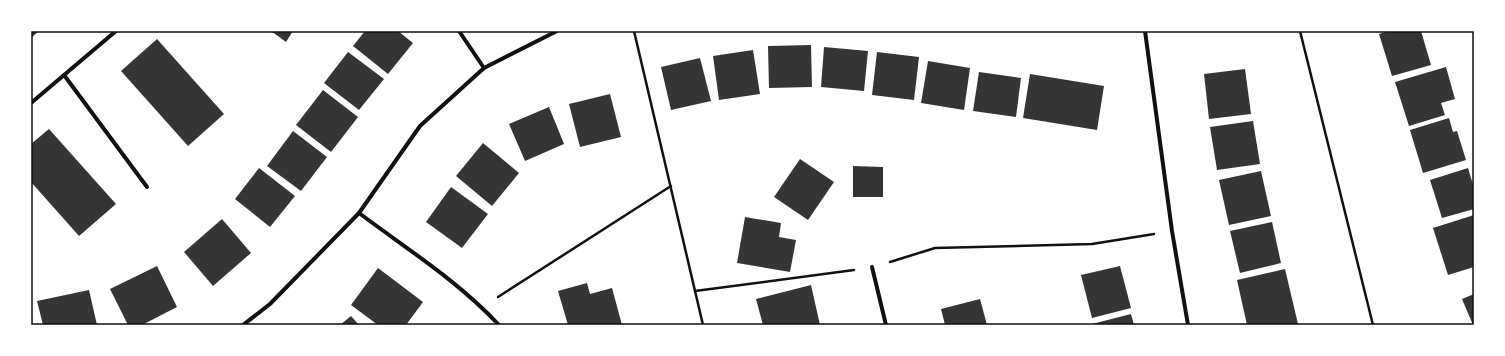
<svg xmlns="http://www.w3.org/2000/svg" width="1505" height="356" font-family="Figtree,sans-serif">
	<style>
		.building { fill: #353535 }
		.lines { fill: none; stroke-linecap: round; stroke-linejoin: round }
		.path { stroke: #111; stroke-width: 2.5 }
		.minor { stroke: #111; stroke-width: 4 }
		.neatline { fill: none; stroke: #111; stroke-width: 1.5 }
	</style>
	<rect width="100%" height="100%" fill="#fff"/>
	<g class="building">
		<polygon points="31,31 39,31 31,38"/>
		<polygon points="271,31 293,31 286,42"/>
		<polygon points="365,31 398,31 413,43 388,74 353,46"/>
		<polygon points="1389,31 1421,31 1431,65 1392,76 1379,34"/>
		<polygon points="157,39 224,114 188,146 121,71"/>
		<polygon points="811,45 812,87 769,88 768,46"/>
		<polygon points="824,47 868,51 864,91 821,87"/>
		<polygon points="753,50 760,94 719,100 713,56"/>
		<polygon points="348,52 384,79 359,110 324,83"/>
		<polygon points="877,52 919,57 914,100 872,95"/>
		<polygon points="700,58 711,101 671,110 661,67"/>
		<polygon points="928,61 970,68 964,110 921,103"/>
		<polygon points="1446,67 1455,99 1441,103 1445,115 1409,126 1395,82"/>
		<polygon points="1245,69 1251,114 1209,119 1204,74"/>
		<polygon points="979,72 1021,78 1016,117 973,111"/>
		<polygon points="1030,74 1104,86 1097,130 1023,118"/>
		<polygon points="323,90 358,117 331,152 296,125"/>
		<polygon points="610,94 621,137 580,147 569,104"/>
		<polygon points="549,107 564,144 525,161 509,124"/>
		<polygon points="1449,118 1453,132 1457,131 1466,160 1423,173 1410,130"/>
		<polygon points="1253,121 1260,164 1217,170 1210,127"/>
		<polygon points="49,129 116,204 79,236 31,182 31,144"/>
		<polygon points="293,131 327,157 301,191 267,166"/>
		<polygon points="483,143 519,173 492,206 456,176"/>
		<polygon points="800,159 834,182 808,220 774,197"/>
		<polygon points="853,166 883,167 883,197 853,197"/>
		<polygon points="259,168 295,196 270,227 235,199"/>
		<polygon points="1468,168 1474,188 1474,209 1442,218 1430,180"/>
		<polygon points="1261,171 1271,216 1229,225 1219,180"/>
		<polygon points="451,187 488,214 462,248 426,222"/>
		<polygon points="1474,215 1474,267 1448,275 1433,228"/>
		<polygon points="745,217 781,223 779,237 796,240 790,272 737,263"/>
		<polygon points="222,219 251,253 213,286 184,252"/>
		<polygon points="1272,222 1281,263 1240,273 1230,231"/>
		<polygon points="157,266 177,307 142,325 128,325 110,289"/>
		<polygon points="1120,266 1131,308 1092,318 1081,275"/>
		<polygon points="378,268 423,302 406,325 378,325 351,305"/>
		<polygon points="1285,269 1298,324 1291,325 1247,325 1237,280"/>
		<polygon points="587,283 590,294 612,288 622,325 568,325 558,291"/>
		<polygon points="811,285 820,325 763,325 756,299"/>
		<polygon points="89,290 97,325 43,325 37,301"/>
		<polygon points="1474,294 1474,325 1473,325 1462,299"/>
		<polygon points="980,299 987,325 945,325 941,309"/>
		<polygon points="1131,314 1134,325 1092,325 1092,324"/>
		<polygon points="351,316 359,325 340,325"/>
	</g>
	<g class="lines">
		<g class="path">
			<polyline points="634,31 703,325"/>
			<polyline points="1300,31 1373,325"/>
			<polyline points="890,262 935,248 1092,244 1154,234"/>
			<polyline points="695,291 854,270"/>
			<polyline points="498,297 671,186"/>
		</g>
		<g class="minor">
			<polyline points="459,31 484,68"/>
			<polyline points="1145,31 1172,231 1188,325"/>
			<polyline points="64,75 147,187"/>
			<polyline points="31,103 116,31"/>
			<path d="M359 213C407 249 458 281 499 325"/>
			<polyline points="872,267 886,325"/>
			<polyline points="243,325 270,304 359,213 420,126 484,68 557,31"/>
		</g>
	</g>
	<rect width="1505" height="356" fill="none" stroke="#ffffff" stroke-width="64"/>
	<rect x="32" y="32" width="1441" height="292" class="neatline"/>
</svg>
